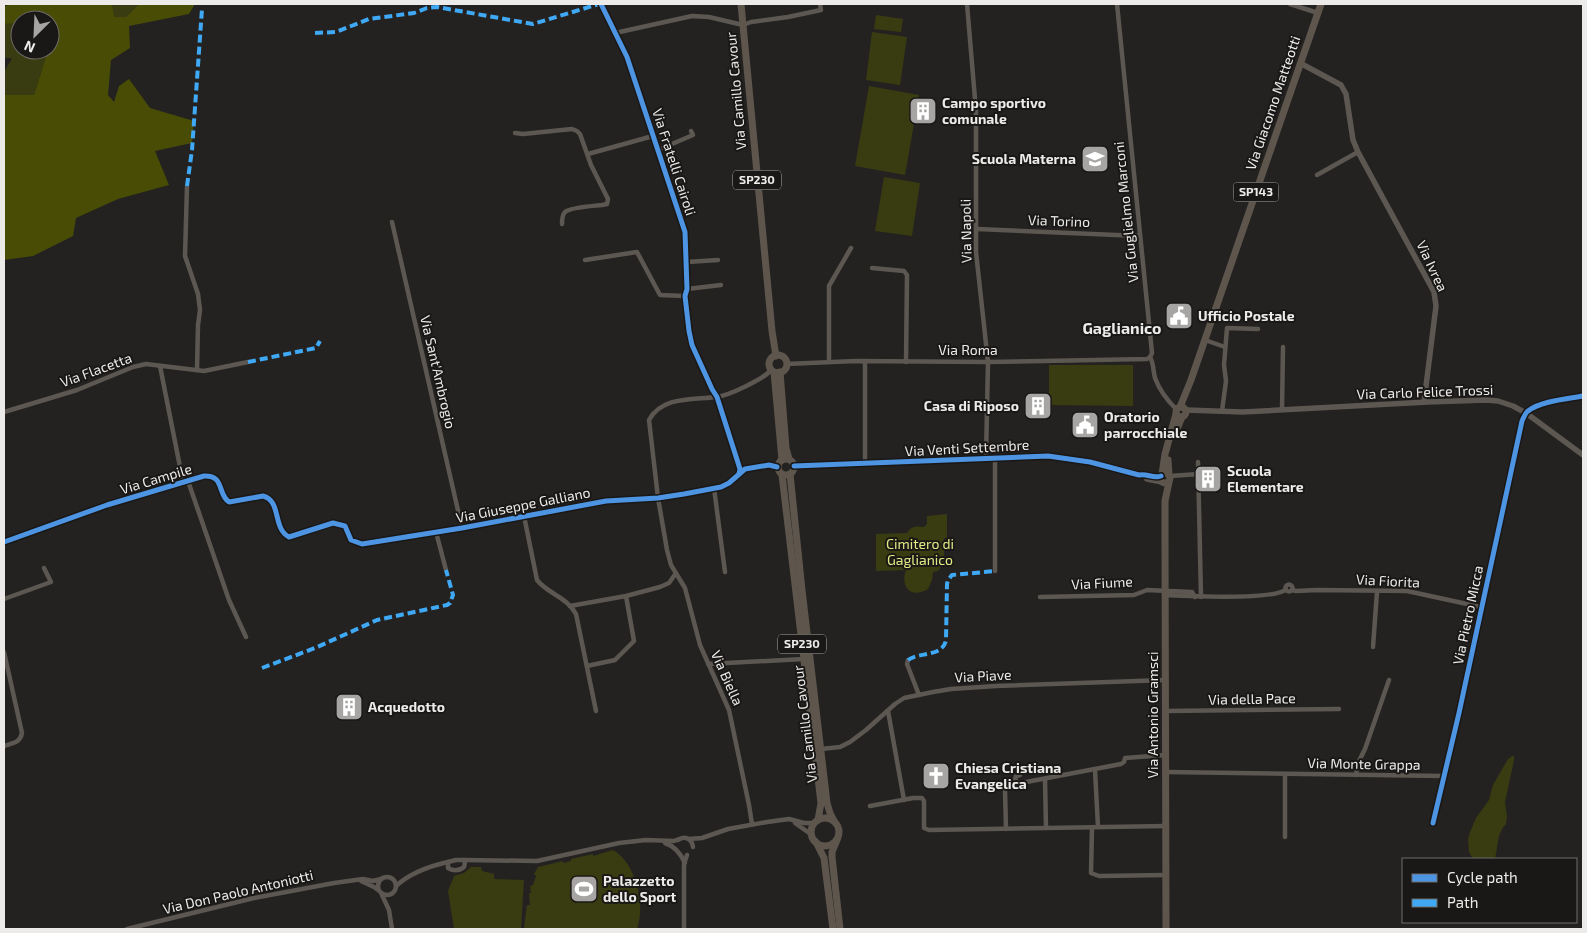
<svg xmlns="http://www.w3.org/2000/svg" width="1587" height="933" font-family="'Exo 2',sans-serif">
	<style>
		.green { fill: #393c10 }
		.forest { fill: #484c04 }
		.lines { fill: none; stroke-linecap: round; stroke-linejoin: round }
		.minor { stroke: #5d5751; stroke-width: 4.5 }
		.tertiary { stroke: #5d5751; stroke-width: 5.5 }
		.primary { stroke: #5e564c; stroke-width: 7 }
		.quiet { stroke: #3fa9f5; stroke-width: 4; stroke-dasharray: 8 4; stroke-linecap: butt }
		.cycleway-casing { stroke: #1a1816; stroke-width: 8 }
		.cycleway { stroke: #4d94e3; stroke-width: 5 }
		.labels { text-anchor: middle; stroke-width: 4; stroke-linejoin: round; paint-order: stroke }
		.shield { fill: #1a1816; stroke: #adacaa; stroke-width: 1 }
		.shield-label { font-size: 12px; font-weight: bold; fill: #ecebe9 }
		.street-label { font-size: 14px; fill: #ecebe9; stroke: #1a1816 }
		.poi-label { font-size: 14px; font-weight: bold; fill: #ecebe9; stroke: #1a1816; text-anchor: start }
		.park-label { font-size: 14px; fill: #e3eb86; stroke: #1a1816 }
		.quarter-label { font-size: 16px; font-weight: bold; fill: #ecebe9; stroke: #1a1816 }
	</style>
	<rect width="100%" height="100%" fill="#232221"/>
	<g class="green">
		<polygon points="112,4 139,4 126,17 113,17"/>
		<polygon points="876,15 903,19 901,32 874,29"/>
		<polygon points="20,23 20,50 48,50 34,95 4,95 4,72 12,58 4,58 4,24"/>
		<polygon points="872,32 907,37 900,85 866,80"/>
		<polygon points="869,86 919,95 905,175 855,166"/>
		<polygon points="884,177 920,183 912,236 875,231"/>
		<polygon points="1049,365 1133,365 1133,406 1049,405"/>
		<path d="M947 514V538H944V563H941V567L938 571 933 572 932 580 928 589C911 599 900 587 906 570L876 571V534L907 533C911 526 917 526 924 527L927 524V516Z"/>
		<polygon points="1514,755 1514,760 1505,802 1507,816 1506,824 1502,829 1499,836 1495,859 1473,859 1469,852 1468,839 1470,832 1476,818 1489,800 1493,785 1508,759"/>
		<path d="M613 850C636 863 646 905 637 929H526L524 927 527 905H530L529 893H531L530 886 533 885 536 876 534 874 538 867 563 861V863L571 861V859L593 854V856Z"/>
		<polygon points="471,867 481,867 482,871 494,874 494,879 524,880 521,929 454,929 448,891 454,876 464,873"/>
	</g>
	<polygon class="forest" points="14,4 112,4 114,17 126,17 139,4 195,4 189,14 129,26 130,48 111,60 108,95 114,102 119,86 129,79 150,108 194,121 192,143 155,151 169,185 118,199 76,218 73,236 33,256 4,260 4,95 34,95 48,50 50,50 51,39 50,20 20,20 20,23 4,24 4,6"/>
	<g class="lines">
		<g class="minor">
			<polyline points="601,4 627,57 685,232 687,289 685,296 689,331 692,345 712,389 717,397 740,469 739,474"/>
			<polyline points="967,4 976,111 976,252 988,362 986,457"/>
			<path d="M1117 4 1152 353 1150 357C1154 364 1153 371 1155 378 1159 389 1168 401 1176 409"/>
			<polyline points="1290,4 1318,13"/>
			<polyline points="615,33 692,16 709,17 743,25 751,22 788,17 821,10 820,4"/>
			<path d="M515 133 523 134 572 129 577 131 580 134 591 165 608 199 607 204 602 205C594 206 571 207 565 212 562 215 562 220 562 224"/>
			<polyline points="658,150 693,135 691,131"/>
			<polyline points="588,154 653,136"/>
			<polyline points="1317,175 1358,152"/>
			<polyline points="187,186 185,256 198,294 200,310 198,325 197,370"/>
			<polyline points="392,222 462,528"/>
			<polyline points="977,229 1140,236"/>
			<polyline points="585,260 637,252 660,295 685,296"/>
			<polyline points="687,262 718,260"/>
			<polyline points="872,268 904,271 907,275 906,362"/>
			<polyline points="687,289 721,285"/>
			<polyline points="1205,340 1225,347"/>
			<polyline points="829,361 829,286 851,248"/>
			<polyline points="865,361 865,463"/>
			<polyline points="786,364 856,361 988,362 1147,359 1150,357"/>
			<polyline points="160,366 183,482"/>
			<polyline points="1282,410 1283,347"/>
			<polyline points="1222,411 1226,381 1224,365 1227,328 1258,329"/>
			<polyline points="4,412 77,390 133,367 146,364 204,371 248,362"/>
			<polyline points="995,457 995,571"/>
			<polyline points="1198,462 1201,597"/>
			<polyline points="1170,476 1199,474"/>
			<polyline points="188,481 229,600 246,637"/>
			<polyline points="714,488 725,572"/>
			<path d="M524 516 537 580C548 594 567 597 576 614L596 711"/>
			<polyline points="436,532 446,570"/>
			<path d="M4 542 107 505 204 476C225 475 217 494 229 502L263 496C282 501 272 528 289 537L333 523 345 526 351 540 362 544 462 528 606 501 658 498 684 494 721 487 729 483 745 469 769 465 777 467"/>
			<circle cx="1289" cy="588" r="3.5"/>
			<polyline points="1292,590 1296,591 1317,590 1407,591 1481,607"/>
			<path d="M1165 595C1186 596 1272 600 1285 590"/>
			<polyline points="1040,597 1134,595 1147,590 1192,592 1195,597"/>
			<polyline points="4,599 51,582 44,568"/>
			<polyline points="570,606 626,596 660,587 669,583 676,573"/>
			<polyline points="1373,647 1377,592"/>
			<path d="M4 652 22 733C20 743 13 743 4 746"/>
			<polyline points="908,660 907,664 919,695"/>
			<polyline points="708,664 804,659"/>
			<polyline points="587,666 615,660 634,641 626,596"/>
			<polyline points="888,711 904,800"/>
			<polyline points="1165,711 1339,709"/>
			<polyline points="821,749 840,747 850,742 866,730 895,704 904,698 933,692 951,689 996,686 1165,680"/>
			<polyline points="1095,770 1098,827"/>
			<polyline points="1165,772 1443,776"/>
			<polyline points="1020,775 1016,776 1015,779 1018,783 1021,783 1121,764 1124,762 1125,758 1165,755"/>
			<polyline points="1356,775 1358,763 1365,749 1389,680"/>
			<polyline points="1045,779 1046,828"/>
			<polyline points="1005,790 1006,829"/>
			<polyline points="870,806 913,798 922,798 924,801 924,828 929,830 1166,826"/>
			<polyline points="795,823 812,835"/>
			<path d="M1433 823 1459 713 1522 421C1524 417 1525 413 1528 411 1541 401 1567 399 1583 396"/>
			<path d="M752 824 749 805 729 710 700 645 685 588 671 565 667 550 658 498 649 420C662 396 693 400 716 397 728 396 764 379 771 370"/>
			<polyline points="1092,828 1091,873 1099,876 1166,875"/>
			<polyline points="1285,837 1285,775"/>
			<polyline points="689,839 702,838 728,829 767,822 789,819 804,823 815,823"/>
			<path d="M678 840C685 835 692 839 693 847"/>
			<path d="M665 843C674 846 681 854 685 863"/>
			<path d="M456 860H464L465 862 464 867C459 871 453 871 448 868V862Z"/>
			<polyline points="464,860 537,861 619,843 646,840 674,841 679,839"/>
			<circle cx="387" cy="886" r="9"/>
			<polyline points="361,881 374,887 378,890"/>
			<path d="M396 886C409 874 430 866 448 862"/>
			<polyline points="382,895 389,910 392,929"/>
			<polyline points="127,929 254,898 334,883 363,879 373,881 381,879"/>
			<polyline points="684,929 684,864 687,855"/>
		</g>
		<g class="tertiary">
			<polyline points="1300,63 1341,85 1346,94 1353,140 1358,152 1434,292 1436,306 1424,402"/>
			<polyline points="1186,410 1243,412 1428,402 1486,400 1498,401 1513,406 1526,413 1583,455"/>
			<path d="M794 466 1048 456 1090 462 1139 475C1147 473 1153 479 1161 476"/>
			<polyline points="1147,479 1162,482"/>
		</g>
		<g class="primary">
			<polyline points="741,4 772,331 776,356"/>
			<circle cx="778" cy="364" r="9"/>
			<polyline points="774,372 782,460"/>
			<polyline points="780,372 786,448 789,459"/>
			<circle cx="1181" cy="412" r="5"/>
			<polyline points="1180,407 1191,380 1321,4"/>
			<polyline points="1176,431 1182,417"/>
			<circle cx="786" cy="467" r="8"/>
			<polyline points="1168,460 1169,475"/>
			<circle cx="1165" cy="478" r="5"/>
			<polyline points="790,474 802,590 827,803 830,813 834,821"/>
			<polyline points="1162,474 1165,454 1176,414"/>
			<polyline points="782,475 821,803 818,820"/>
			<circle cx="825" cy="832" r="14"/>
			<polyline points="837,840 832,852 832,857 840,929"/>
			<polyline points="816,842 824,858 833,929"/>
			<polyline points="1166,929 1165,534 1165,501 1169,482"/>
		</g>
		<g class="quiet">
			<polyline points="315,33 336,32 369,19 414,13 427,8 437,7 533,24 599,4"/>
			<polyline points="187,186 192,150 202,9"/>
			<polyline points="248,362 316,348 320,341"/>
			<path d="M908 660C919 652 943 657 946 640L947 584 948 580 952 575 995 571"/>
			<polyline points="262,668 315,648 377,620 447,605 450,603 453,595 446,570"/>
		</g>
		<defs>
			<g id="cycleway">
				<polyline points="601,4 627,57 685,232 687,289 685,296 689,331 692,345 712,389 717,397 740,469 739,474"/>
				<path d="M794 466 1048 456 1090 462 1139 475C1147 473 1153 479 1161 476"/>
				<path d="M4 542 107 505 204 476C225 475 217 494 229 502L263 496C282 501 272 528 289 537L333 523 345 526 351 540 362 544 462 528 606 501 658 498 684 494 721 487 729 483 745 469 769 465 777 467"/>
				<path d="M1433 823 1459 713 1522 421C1524 417 1525 413 1528 411 1541 401 1567 399 1583 396"/>
			</g>
		</defs>
		<use href="#cycleway" class="cycleway-casing"/>
		<use href="#cycleway" class="cycleway"/>
	</g>
	<defs>
		<symbol id="building-square" viewBox="-11 -11 22 22"><rect x="-9" y="-9" width="18" height="18" rx="4" fill="#a6a5a3" stroke="#1a1816"/><path d="M-4-6H4V6H1V3H-1V6H-4ZM-2.5-4.3h1.7v1.8h-1.7ZM.8-4.3h1.7v1.8H.8ZM-2.5-1h1.7V.8h-1.7ZM.8-1h1.7V.8H.8Z" fill="#fff"/></symbol>
		<symbol id="school-square" viewBox="-11 -11 22 22"><rect x="-9" y="-9" width="18" height="18" rx="4" fill="#a6a5a3" stroke="#1a1816"/><path d="M0-5L7-2L0 1L-7-2ZM-4 1L0 2.5L4 1V4Q0 6-4 4Z" fill="#fff"/></symbol>
		<symbol id="civic-square" viewBox="-11 -11 22 22"><rect x="-9" y="-9" width="18" height="18" rx="4" fill="#a6a5a3" stroke="#1a1816"/><path d="M-.6-6.5H3V-4.5H.6V-3L4-1V1h2V6H-6V1h2V-1L-.6-3ZM-1.2 2.5V6h2.4V2.5Z" fill="#fff"/></symbol>
		<symbol id="church-square" viewBox="-11 -11 22 22"><rect x="-9" y="-9" width="18" height="18" rx="4" fill="#a6a5a3" stroke="#1a1816"/><path d="M-1.2-6h2.4v3.5h3.3v2.4h-3.3V6h-2.4V-.1h-3.3v-2.4h3.3Z" fill="#fff"/></symbol>
		<symbol id="stadium-square" viewBox="-11 -11 22 22"><rect x="-9" y="-9" width="18" height="18" rx="4" fill="#a6a5a3" stroke="#1a1816"/><path d="M0-5a6.5 5 0 1 0 0 10a6.5 5 0 1 0 0-10ZM-3.5-1.8h7v3.6h-7Z" fill="#fff"/></symbol>
	</defs>
	<g fill-rule="evenodd">
		<use href="#building-square" x="907" y="95" width="32" height="32"/>
		<use href="#school-square" x="1079" y="143" width="32" height="32"/>
		<use href="#civic-square" x="1163" y="300" width="32" height="32"/>
		<use href="#building-square" x="1022" y="390" width="32" height="32"/>
		<use href="#civic-square" x="1069" y="409" width="32" height="32"/>
		<use href="#building-square" x="1192" y="463" width="32" height="32"/>
		<use href="#building-square" x="333" y="691" width="32" height="32"/>
		<use href="#church-square" x="920" y="760" width="32" height="32"/>
		<use href="#stadium-square" x="568" y="873" width="32" height="32"/>
	</g>
	<g class="labels">
		<g class="shield">
			<rect x="733" y="170.5" width="48" height="19" rx="4"/>
			<rect x="1233.5" y="182.5" width="45" height="19" rx="4"/>
			<rect x="778" y="634.5" width="48" height="19" rx="4"/>
		</g>
		<g class="shield-label">
			<text x="757" y="184">SP230</text>
			<text x="1256" y="196">SP143</text>
			<text x="802" y="648">SP230</text>
		</g>
		<g class="street-label">
			<text transform="translate(736 91) rotate(-95)" y="5">Via Camillo Cavour</text>
			<text transform="translate(1273 103) rotate(-71)" y="5">Via Giacomo Matteotti</text>
			<text transform="translate(674 162) rotate(72)" y="5">Via Fratelli Cairoli</text>
			<text transform="translate(1126 212) rotate(-96)" y="5">Via Guglielmo Marconi</text>
			<text transform="translate(1059 221) rotate(2)" y="5">Via Torino</text>
			<text transform="translate(966 231) rotate(-91)" y="5">Via Napoli</text>
			<text transform="translate(1432 266) rotate(65)" y="5">Via Ivrea</text>
			<text x="968" y="355">Via Roma</text>
			<text transform="translate(96 370) rotate(-20)" y="5">Via Flacetta</text>
			<text transform="translate(438 372) rotate(77)" y="5">Via Sant'Ambrogio</text>
			<text transform="translate(1425 392) rotate(-2)" y="5">Via Carlo Felice Trossi</text>
			<text transform="translate(967 448) rotate(-3)" y="5">Via Venti Settembre</text>
			<text transform="translate(156 479) rotate(-17)" y="5">Via Campile</text>
			<text transform="translate(523 505) rotate(-11)" y="5">Via Giuseppe Galliano</text>
			<text transform="translate(1388 581) rotate(3)" y="5">Via Fiorita</text>
			<text transform="translate(1102 583) rotate(-3)" y="5">Via Fiume</text>
			<text transform="translate(1468 615) rotate(-78)" y="5">Via Pietro Micca</text>
			<text transform="translate(983 676) rotate(-3)" y="5">Via Piave</text>
			<text transform="translate(727 678) rotate(66)" y="5">Via Biella</text>
			<text transform="translate(1252 699) rotate(-1)" y="5">Via della Pace</text>
			<text transform="translate(1153 715) rotate(-90)" y="5">Via Antonio Gramsci</text>
			<text transform="translate(805 724) rotate(-97)" y="5">Via Camillo Cavour</text>
			<text transform="translate(1364 764) rotate(1)" y="5">Via Monte Grappa</text>
			<text transform="translate(238 892) rotate(-13)" y="5">Via Don Paolo Antoniotti</text>
		</g>
		<g class="poi-label">
			<text x="942" y="108">Campo sportivo<tspan x="942" dy="16">comunale</tspan></text>
			<text x="1076" y="164" text-anchor="end">Scuola Materna</text>
			<text x="1198" y="321">Ufficio Postale</text>
			<text x="1019" y="411" text-anchor="end">Casa di Riposo</text>
			<text x="1104" y="422">Oratorio<tspan x="1104" dy="16">parrocchiale</tspan></text>
			<text x="1227" y="476">Scuola<tspan x="1227" dy="16">Elementare</tspan></text>
			<text x="368" y="712">Acquedotto</text>
			<text x="955" y="773">Chiesa Cristiana<tspan x="955" dy="16">Evangelica</tspan></text>
			<text x="603" y="886">Palazzetto<tspan x="603" dy="16">dello Sport</tspan></text>
		</g>
		<g class="park-label">
			<text x="920" y="549">Cimitero di<tspan x="920" dy="16">Gaglianico</tspan></text>
		</g>
		<g class="quarter-label">
			<text x="1122" y="334">Gaglianico</text>
		</g>
	</g>
	<rect width="1587" height="933" fill="none" stroke="#ecebe9" stroke-width="10"/>
	<rect x="1402" y="858" width="175" height="65" fill="#1a1816" stroke="#6e6c6a"/>
	<rect x="1412" y="874" width="25" height="8" fill="#4d94e3" stroke="#6e6c6a"/>
	<text x="1447" y="883" font-size="15" fill="#ecebe9">Cycle path</text>
	<rect x="1412" y="899" width="25" height="8" fill="#3fa9f5" stroke="#6e6c6a"/>
	<text x="1447" y="908" font-size="15" fill="#ecebe9">Path</text>
	<g transform="translate(35 35) rotate(204)"><circle r="24" fill="#1a1816" stroke="#6e6c6a"/>
	<path d="M0-4L9 19L0 12L-9 19Z" fill="#a6a5a3"/>
	<text y="-8" font-size="14" font-weight="bold" text-anchor="middle" fill="#ecebe9">N</text>
	</g>
</svg>
